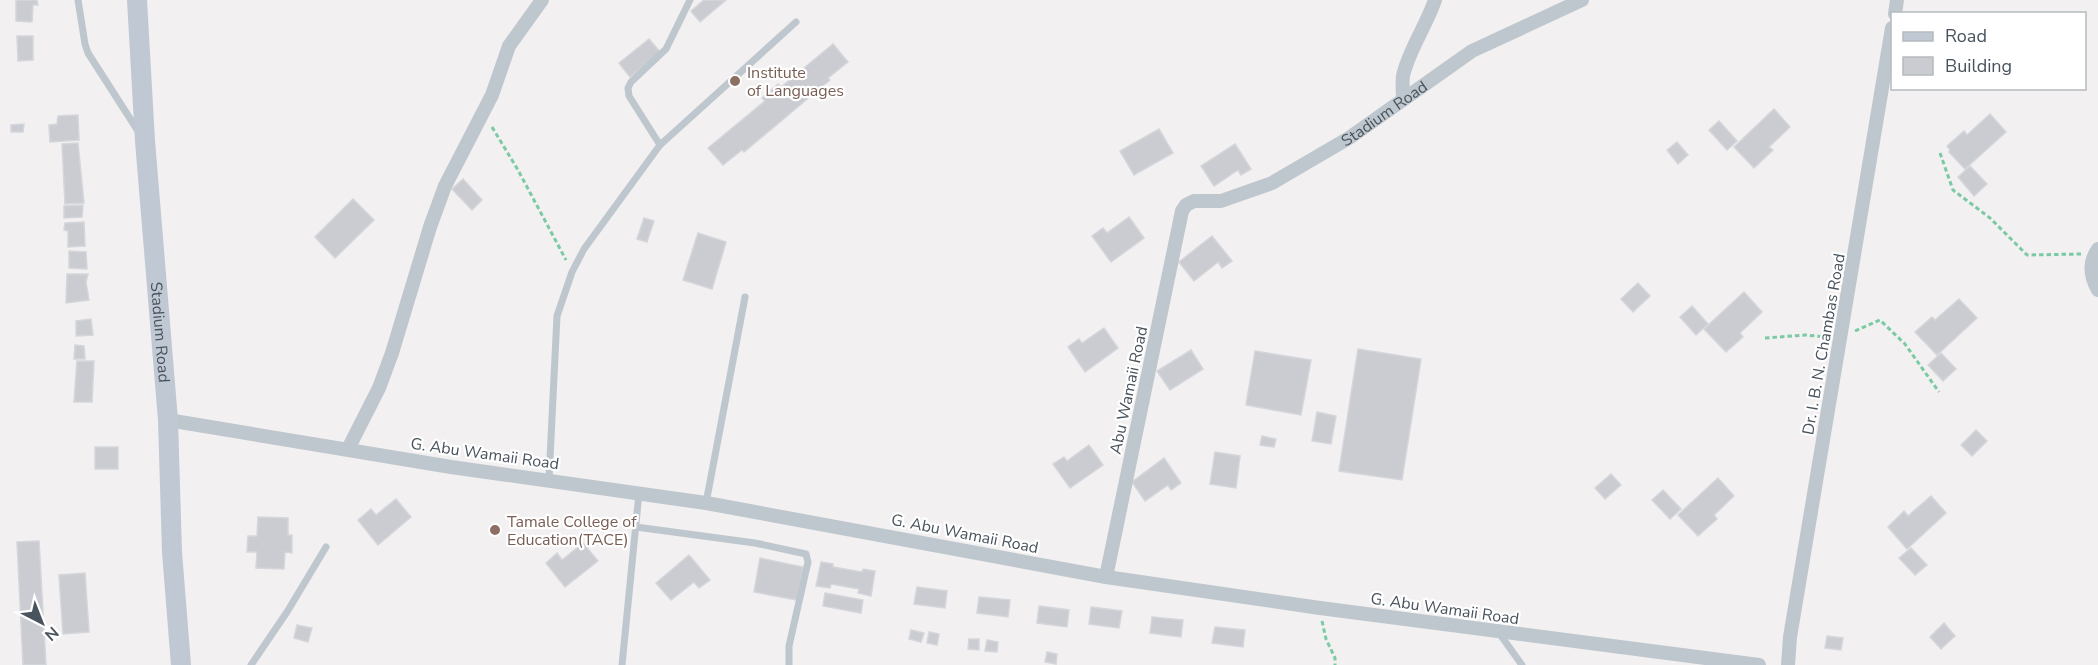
<svg xmlns="http://www.w3.org/2000/svg" width="2098" height="665" font-family="'Nunito Sans',sans-serif">
	<style>
		.building { fill: #caccd2; stroke: #d4d6db; stroke-width: 1.5 }
		.lines { fill: none; stroke-linecap: round; stroke-linejoin: round }
		.path { stroke: #7acaa4; stroke-width: 3; stroke-dasharray: 4.5 3; stroke-linecap: butt }
		.service { stroke: #bfc7ce; stroke-width: 7 }
		.minor { stroke: #bfc7ce; stroke-width: 14 }
		.secondary { stroke: #bfc8d3; stroke-width: 20 }
		.education-dot { fill: #8d6e63; stroke: #fff; stroke-width: 2 }
		.labels { text-anchor: middle; stroke-width: 4.5; stroke-linejoin: round; paint-order: stroke }
		.education-label { font-size: 16px; fill: #785e54; stroke: #fff; text-anchor: start }
		.street-label { font-size: 16px; fill: #49535d; stroke: #fff }
	</style>
	<rect width="100%" height="100%" fill="#f2f0f0"/>
	<g class="building">
		<polygon points="16,0 37,0 38,5 33,5 32,22 16,21"/>
		<polygon points="704,0 726,0 700,22 691,11"/>
		<polygon points="17,36 33,36 33,60 18,61"/>
		<polygon points="649,39 660,52 630,77 619,63"/>
		<polygon points="833,44 848,62 828,78 830,80 744,152 742,150 723,165 708,148 765,101 762,98 778,84 781,87"/>
		<polygon points="1774,109 1790,127 1769,147 1773,150 1754,168 1734,147"/>
		<polygon points="1990,114 2006,132 1965,169 1949,152 1950,150 1947,146 1964,131 1967,135"/>
		<polygon points="78,115 79,140 50,142 49,125 57,124 58,116"/>
		<polygon points="1719,121 1737,141 1727,150 1709,130"/>
		<polygon points="24,124 23,132 11,132 11,125"/>
		<polygon points="1159,129 1173,153 1134,175 1120,151"/>
		<polygon points="1677,142 1688,155 1678,164 1667,150"/>
		<polygon points="78,143 84,203 65,204 62,144"/>
		<polygon points="1235,144 1251,169 1241,175 1238,170 1214,186 1201,166"/>
		<polygon points="1970,166 1987,184 1974,196 1958,177"/>
		<polygon points="463,179 482,200 472,210 452,189"/>
		<polygon points="353,199 374,220 335,258 315,237"/>
		<polygon points="83,205 82,217 64,218 64,206"/>
		<polygon points="1129,217 1144,238 1111,262 1092,236 1103,228 1107,233"/>
		<polygon points="644,218 654,221 647,242 637,239"/>
		<polygon points="84,222 85,246 68,247 68,231 64,230 65,223"/>
		<polygon points="698,233 726,242 712,289 683,280"/>
		<polygon points="1212,236 1232,261 1222,268 1218,262 1194,281 1179,262"/>
		<polygon points="69,251 86,252 87,269 69,268"/>
		<polygon points="67,274 88,274 86,282 89,300 66,303"/>
		<polygon points="1638,283 1650,296 1633,312 1621,299"/>
		<polygon points="1744,292 1762,312 1740,333 1743,337 1726,352 1704,329"/>
		<polygon points="1959,299 1977,318 1937,355 1915,332 1932,317 1935,320"/>
		<polygon points="1692,306 1708,324 1696,335 1680,317"/>
		<polygon points="91,319 93,335 76,336 76,321"/>
		<polygon points="1104,328 1118,348 1085,372 1068,347 1079,339 1082,343"/>
		<polygon points="75,345 84,346 85,359 74,359"/>
		<polygon points="1358,349 1421,359 1402,480 1339,471"/>
		<polygon points="1191,350 1203,369 1170,390 1157,371"/>
		<polygon points="1255,351 1311,360 1301,415 1246,405"/>
		<polygon points="1941,353 1956,369 1943,381 1928,365"/>
		<polygon points="77,361 94,361 92,402 74,402"/>
		<polygon points="1317,412 1336,416 1331,444 1312,441"/>
		<polygon points="1976,430 1987,441 1972,456 1961,445"/>
		<polygon points="1262,436 1276,439 1274,447 1260,445"/>
		<polygon points="1089,445 1103,465 1070,488 1053,464 1064,457 1067,461"/>
		<rect x="95" y="447" width="23" height="22"/>
		<polygon points="1215,452 1240,456 1236,488 1210,484"/>
		<polygon points="1164,458 1181,483 1171,490 1168,485 1145,501 1132,482"/>
		<polygon points="1611,474 1621,485 1605,499 1595,488"/>
		<polygon points="1718,478 1734,496 1714,515 1717,519 1698,536 1678,515"/>
		<polygon points="1663,490 1681,509 1670,519 1652,500"/>
		<polygon points="1931,496 1946,513 1907,549 1888,527 1904,511 1908,516"/>
		<polygon points="396,499 411,517 378,545 358,520 371,509 376,515"/>
		<polygon points="258,517 288,518 288,535 292,535 292,553 285,552 284,569 256,568 257,552 247,552 248,536 257,536"/>
		<polygon points="39,541 46,665 23,665 17,542"/>
		<polygon points="583,543 598,561 565,587 546,563 557,553 562,560"/>
		<polygon points="1911,548 1927,565 1915,575 1899,558"/>
		<polygon points="689,555 710,580 699,588 694,582 671,600 656,583"/>
		<polygon points="760,558 803,567 797,600 754,592"/>
		<polygon points="821,562 833,564 833,567 862,572 863,569 875,571 871,596 858,593 859,589 831,584 830,588 816,586"/>
		<polygon points="85,573 89,632 63,634 59,575"/>
		<polygon points="917,587 947,591 945,608 914,604"/>
		<polygon points="825,593 863,600 861,613 823,606"/>
		<polygon points="979,597 1010,600 1008,617 977,613"/>
		<polygon points="1039,606 1069,610 1067,627 1037,623"/>
		<polygon points="1091,607 1122,611 1119,628 1089,624"/>
		<polygon points="1152,617 1183,620 1181,637 1150,633"/>
		<polygon points="1944,623 1955,636 1941,649 1930,637"/>
		<polygon points="297,625 312,628 308,642 294,638"/>
		<polygon points="1215,627 1245,630 1243,647 1212,643"/>
		<polygon points="911,630 924,633 921,642 909,639"/>
		<polygon points="929,632 939,634 937,645 927,643"/>
		<polygon points="1827,636 1843,638 1841,650 1825,648"/>
		<polygon points="969,639 979,639 979,650 968,649"/>
		<polygon points="987,640 998,642 997,652 985,651"/>
		<polygon points="1047,652 1057,654 1056,664 1045,662"/>
	</g>
	<g class="lines">
		<g class="path">
			<polyline points="492,127 518,170 566,260"/>
			<polyline points="1940,153 1953,190 1990,218 2027,255 2081,254"/>
			<polyline points="1855,331 1880,320 1905,344 1939,392"/>
			<polyline points="1765,338 1806,335 1826,337"/>
			<polyline points="1322,621 1326,639 1335,658 1335,665"/>
		</g>
		<g class="service">
			<polyline points="78,0 85,44 88,53 138,131"/>
			<polyline points="660,145 629,96 628,88 631,82 666,49 690,0"/>
			<polyline points="549,479 557,316 572,272 584,249 660,145 796,22"/>
			<polyline points="706,503 745,297"/>
			<polyline points="636,527 755,543 806,554 808,562 789,646 789,665"/>
			<polyline points="1499,633 1522,665"/>
			<polyline points="251,665 287,612 326,547"/>
			<polyline points="622,665 639,493"/>
		</g>
		<g class="minor">
			<polyline points="1895,14 1897,0"/>
			<path d="M1403 100C1403 92 1402 83 1403 76 1407 54 1427 24 1435 0"/>
			<path d="M2098 249C2088 263 2090 276 2098 290"/>
			<polyline points="168,420 451,467 706,503 1106,577 1320,608 1759,665"/>
			<polyline points="348,449 379,388 392,353 430,227 445,186 492,95 509,46 542,0"/>
			<path id="s1" d="M1106 577 1182 211 1186 205 1194 201H1221L1272 183 1349 138 1472 51 1582 0"/>
			<polyline points="1788,665 1790,637 1892,28"/>
		</g>
		<path class="secondary" id="s2" d="M137 0 145 141 168 420 172 552 181 665"/>
	</g>
	<g class="education-dot">
		<circle cx="735" cy="81" r="6"/>
		<circle cx="495" cy="530" r="6"/>
	</g>
	<g class="labels">
		<g class="education-label">
			<text x="747" y="78">Institute<tspan x="747" dy="18">of Languages</tspan></text>
			<text x="507" y="527">Tamale College of<tspan x="507" dy="18">Education(TACE)</tspan></text>
		</g>
		<g class="street-label">
			<text dy="6" stroke="none"><textPath href="#s1" startOffset="603">Stadium Road</textPath></text>
			<text dy="6" stroke="none"><textPath href="#s2" startOffset="333">Stadium Road</textPath></text>
			<text transform="translate(1823 344) rotate(-80)" y="6">Dr. I. B. N. Chambas Road</text>
			<text transform="translate(1128 390) rotate(-78)" y="6">Abu Wamaii Road</text>
			<text transform="translate(485 453) rotate(8)" y="6">G. Abu Wamaii Road</text>
			<text transform="translate(965 533) rotate(11)" y="6">G. Abu Wamaii Road</text>
			<text transform="translate(1445 608) rotate(8)" y="6">G. Abu Wamaii Road</text>
		</g>
	</g>
	<rect x="1891" y="12" width="195" height="78" fill="#ffffff" stroke="#b6babe" stroke-width="1.5"/>
	<rect x="1903" y="32" width="30" height="9" fill="#bfc8d3" stroke="#b6babe" stroke-width="1.5"/>
	<text x="1945" y="42" font-size="18" fill="#49535d">Road</text>
	<rect x="1903" y="57" width="30" height="18" fill="#caccd2" stroke="#b6babe" stroke-width="1.5"/>
	<text x="1945" y="72" font-size="18" fill="#49535d">Building</text>
	<g transform="translate(42 623) rotate(138)" stroke="#ffffff" stroke-width="4.5" paint-order="stroke">
	<path d="M0-4.5L10 22L0 15L-10 22Z" fill="#49535d"/>
	<text y="-9" font-size="16" font-weight="bold" text-anchor="middle" fill="#49535d">N</text>
	</g>
</svg>
